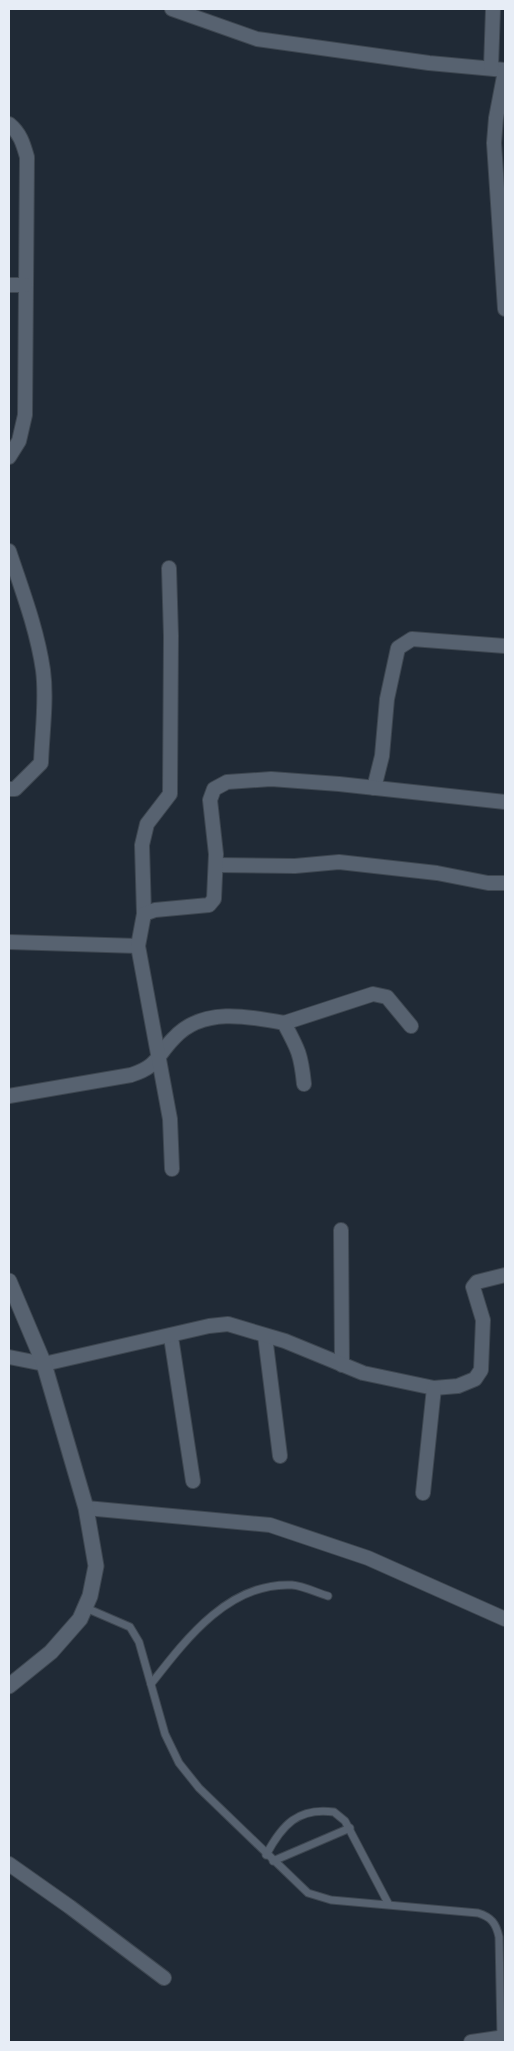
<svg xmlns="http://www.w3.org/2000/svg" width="514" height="2051" font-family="'IBM Plex Sans',sans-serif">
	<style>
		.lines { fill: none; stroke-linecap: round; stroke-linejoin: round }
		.service-casing { stroke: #3e4751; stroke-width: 9 }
		.minor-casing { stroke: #3e4751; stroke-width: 16 }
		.tertiary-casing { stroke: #3e4751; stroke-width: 17 }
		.service { stroke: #576270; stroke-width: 7 }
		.minor { stroke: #576270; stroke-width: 14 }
		.tertiary { stroke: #576270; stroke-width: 15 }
	</style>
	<rect width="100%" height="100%" fill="#202a36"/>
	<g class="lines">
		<defs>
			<g id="service">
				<path d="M86 1608 130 1627 139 1642 165 1734 179 1763 199 1788 308 1893 331 1900 478 1913C491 1917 496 1923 499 1937L501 2037"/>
				<path d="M151 1684C186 1639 229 1582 292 1585 304 1586 317 1593 328 1596"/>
				<path d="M266 1855C282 1825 298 1807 334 1812L345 1821 388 1903"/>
				<polyline points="273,1861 350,1828"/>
			</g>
			<g id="minor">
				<polyline points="172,9 257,39 429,63 505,70"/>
				<polyline points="491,68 493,9"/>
				<polyline points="505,71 496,118 494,143 505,309"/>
				<path d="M9 124C20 133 23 143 27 157L25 415 19 441 9 457"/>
				<polyline points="9,285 25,285"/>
				<path d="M9 551C22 590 37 629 43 670 47 700 42 733 41 763L15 789H9"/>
				<polyline points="374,788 382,756 387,699 398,648 412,639 505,646"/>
				<polyline points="216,865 295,866 339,862 437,873 488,883 505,883"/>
				<polyline points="144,914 142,845 147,824 170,794 171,636 169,568"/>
				<polyline points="9,942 138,946"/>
				<polyline points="284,1023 373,994 387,997 411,1026"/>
				<path d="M9 1096 131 1075C159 1066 156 1056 174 1038 202 1007 248 1016 284 1023 298 1049 301 1054 304 1084"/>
				<polyline points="172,1169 170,1119 138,946 144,914 155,910 209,905 214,899 216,854 210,800 214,789 227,782 271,779 339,784 505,802"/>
				<polyline points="341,1230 342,1365"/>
				<polyline points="265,1336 280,1456"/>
				<polyline points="171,1337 193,1481"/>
				<polyline points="9,1357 44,1364 209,1326 228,1324 285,1341 363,1373 434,1388 458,1386 475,1379 481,1370 483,1320 473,1287 477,1282 505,1275"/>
				<polyline points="423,1493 434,1388"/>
				<polyline points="86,1508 270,1525 368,1558 505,1619"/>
				<polyline points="9,1864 70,1907 164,1978"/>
				<polyline points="471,2042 505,2037"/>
			</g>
			<polyline id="tertiary" points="9,1281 44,1364 86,1508 96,1566 90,1596 80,1619 51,1652 9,1686"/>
		</defs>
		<use href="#service" class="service-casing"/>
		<use href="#minor" class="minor-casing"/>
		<use href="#tertiary" class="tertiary-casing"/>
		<use href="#service" class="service"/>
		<use href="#minor" class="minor"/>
		<use href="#tertiary" class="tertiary"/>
	</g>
	<rect width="514" height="2051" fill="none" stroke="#e7edf6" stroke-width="20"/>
</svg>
